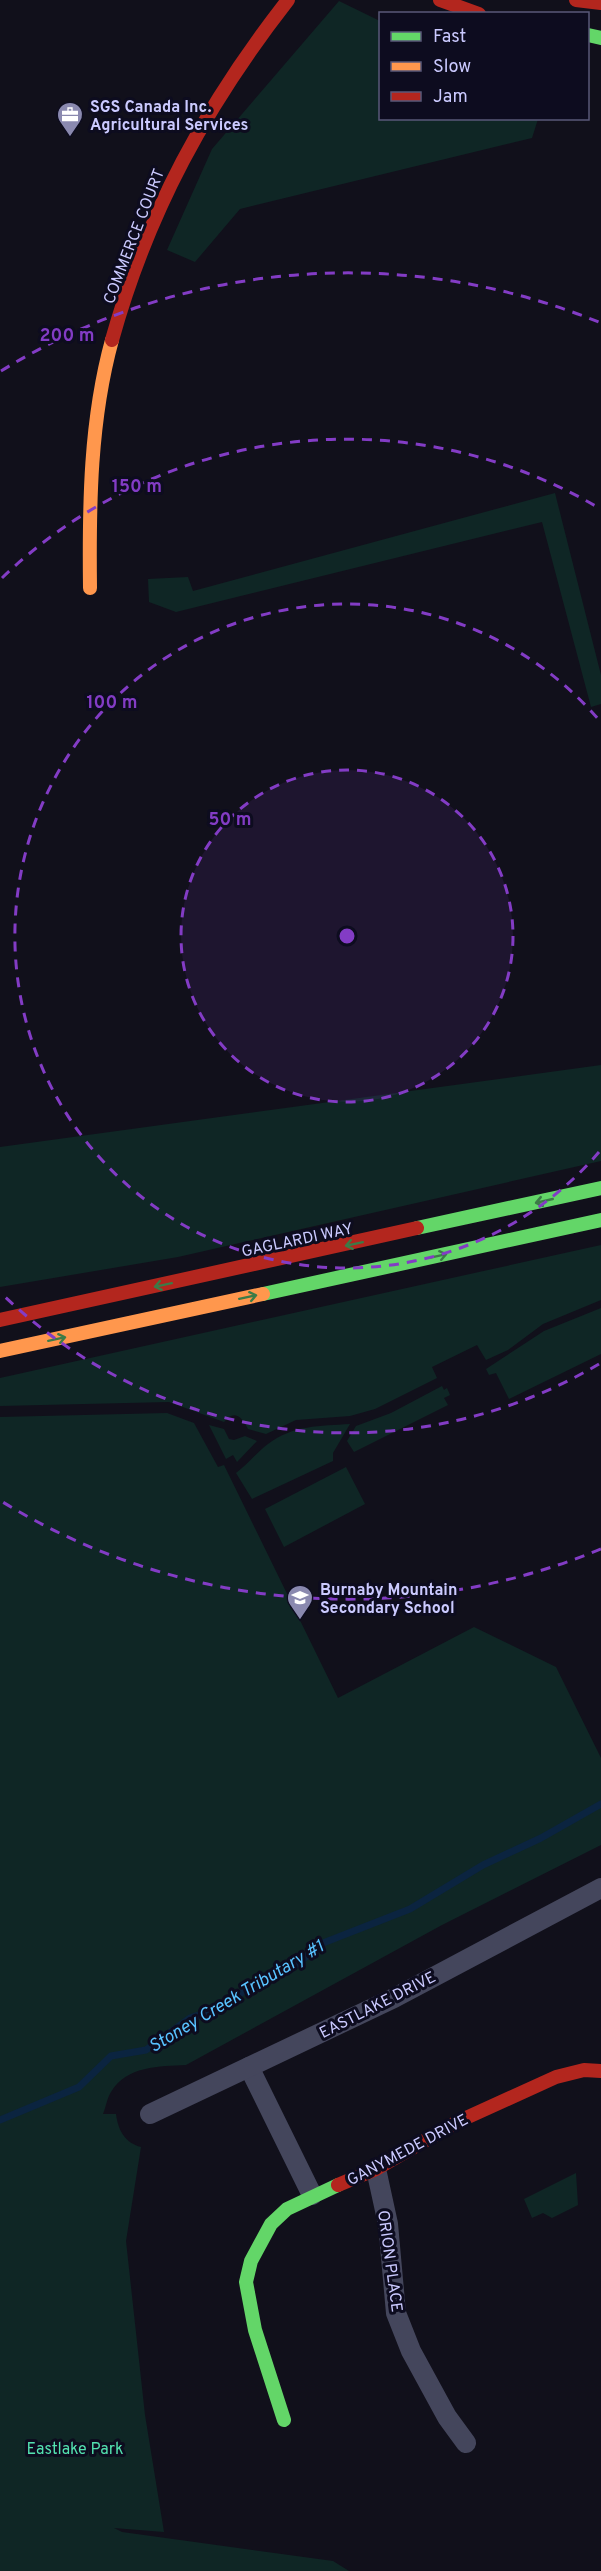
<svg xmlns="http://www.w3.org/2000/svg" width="601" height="2571" font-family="Overpass,sans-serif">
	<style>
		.green { fill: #0f2625 }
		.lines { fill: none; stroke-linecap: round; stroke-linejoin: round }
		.stream { stroke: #0b2440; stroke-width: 7 }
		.street { stroke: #44465c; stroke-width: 20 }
		.fast { stroke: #63d668; stroke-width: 14 }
		.slow { stroke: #ff974d; stroke-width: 14 }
		.jam { stroke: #b3261e; stroke-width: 14 }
		.oneway { stroke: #3c7b47 }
		.ring { fill: none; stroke: #833cc5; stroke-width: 3; stroke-dasharray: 10 8 }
		.labels { text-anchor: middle; stroke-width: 6; stroke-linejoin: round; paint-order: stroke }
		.poi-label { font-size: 16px; font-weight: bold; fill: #cbcaff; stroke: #0d0c1f; text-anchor: start }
		.street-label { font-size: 16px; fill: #cbcaff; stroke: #0d0c1f }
		.park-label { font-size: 16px; fill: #53e2b0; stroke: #0d0c1f }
		.water-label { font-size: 18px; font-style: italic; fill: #58c2ff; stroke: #0d0c1f }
		.centre { fill: #833cc5; stroke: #0d0c1f; stroke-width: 3 }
		.ring-label { font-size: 18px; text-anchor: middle; font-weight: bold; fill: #833cc5; stroke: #0d0c1f; stroke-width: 6; stroke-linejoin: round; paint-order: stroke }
	</style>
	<rect width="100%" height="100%" fill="#11101b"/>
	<g class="green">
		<polygon points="339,1 380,21 380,118 538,119 532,138 240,209 195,262 167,250 212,149"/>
		<polygon points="555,493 601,675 601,704 591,707 542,522 176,612 149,602 148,579 188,577 193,591"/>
		<polygon points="601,1065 601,1161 178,1257 0,1287 0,1147"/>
		<path d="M601 1245V1300L543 1324 508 1350 486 1360 477 1345 432 1367 437 1378 375 1409 350 1416 296 1420 266 1434 248 1429C242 1417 234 1409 224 1422L169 1402 0 1406V1378Z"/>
		<polygon points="601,1308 601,1354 509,1399 496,1373 489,1375 486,1369 544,1331"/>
		<polygon points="442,1386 444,1390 447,1388 450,1395 444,1398 448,1405 354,1452 347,1441 356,1426 391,1413"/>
		<path d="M167 1413 194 1423 218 1467 224 1465 338 1698 474 1627 556 1667 601 1758V1845L442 1925 186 2065C160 2066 126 2066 111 2092 107 2098 106 2107 103 2114H116C118 2130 125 2143 141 2147L126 2241 145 2415 164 2532 114 2528 122 2532 333 2561 349 2571H0V1417Z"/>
		<path d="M350 1424 333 1453V1461L252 1499 236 1473C248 1464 257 1452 268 1444 293 1425 320 1426 350 1424Z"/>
		<polygon points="209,1425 224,1429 229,1439 234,1440 245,1436 257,1441 237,1462 233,1455 226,1459"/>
		<polygon points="346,1467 365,1504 284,1547 265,1509"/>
		<polygon points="576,2173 578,2205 552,2218 543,2213 532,2218 524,2199"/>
	</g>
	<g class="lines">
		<polyline class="stream" points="0,2120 79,2087 111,2056 146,2050 190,2018 224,2006 252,1985 297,1964 323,1943 410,1909 483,1865 541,1838 601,1804"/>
		<g class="street">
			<polyline points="249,2067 312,2195"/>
			<polyline points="150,2114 394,1998 601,1888"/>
			<polyline points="376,2169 388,2224 396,2313 411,2351 447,2417 466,2443"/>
		</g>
		<g class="fast">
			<polyline points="588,35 601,38"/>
			<polyline points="417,1228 601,1188"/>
			<polyline points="263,1294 601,1220"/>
			<polyline points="284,2420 255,2330 246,2282 251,2261 271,2224 287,2209 338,2185"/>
		</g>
		<g class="slow">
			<path d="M90 588C89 505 90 420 112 340"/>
			<polyline points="0,1351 263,1294"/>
		</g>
		<g class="jam">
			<polyline points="440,0 479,14"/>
			<polyline points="576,0 601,3"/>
			<path d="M112 340C148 211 206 105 288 0"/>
			<polyline points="0,1320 417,1228"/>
			<polyline points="338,2185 376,2169 457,2122 556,2077 584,2070 601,2071"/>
		</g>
	</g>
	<defs><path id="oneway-shaft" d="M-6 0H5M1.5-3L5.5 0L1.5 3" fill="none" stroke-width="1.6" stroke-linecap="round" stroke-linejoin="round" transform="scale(1.5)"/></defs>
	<g class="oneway">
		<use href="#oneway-shaft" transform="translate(544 1201) rotate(167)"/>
		<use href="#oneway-shaft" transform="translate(354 1244) rotate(168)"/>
		<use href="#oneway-shaft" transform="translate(438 1256) rotate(-12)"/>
		<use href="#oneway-shaft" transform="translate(163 1285) rotate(168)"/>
		<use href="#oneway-shaft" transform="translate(248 1297) rotate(-12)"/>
		<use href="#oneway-shaft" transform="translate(57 1339) rotate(-12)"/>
	</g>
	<circle cx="347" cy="936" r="166" fill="#833cc5" fill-opacity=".12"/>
	<g class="ring">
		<circle cx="347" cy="936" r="166"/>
		<path d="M599 1152A332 332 0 1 1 599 720"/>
		<path d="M599 1364A497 497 0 0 1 2 1294M2 578A497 497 0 0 1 599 508"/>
		<path d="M601 1549A663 663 0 0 1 1 1501M1 371A663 663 0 0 1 601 323"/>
	</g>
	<defs>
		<symbol id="office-pin" viewBox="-11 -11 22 30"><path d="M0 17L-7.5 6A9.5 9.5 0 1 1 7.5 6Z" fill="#8a89af" stroke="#0d0c1f"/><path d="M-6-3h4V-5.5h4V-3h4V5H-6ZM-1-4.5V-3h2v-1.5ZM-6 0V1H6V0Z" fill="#fff"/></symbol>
		<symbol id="school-pin" viewBox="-11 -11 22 30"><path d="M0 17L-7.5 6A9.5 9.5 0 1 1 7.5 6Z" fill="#8a89af" stroke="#0d0c1f"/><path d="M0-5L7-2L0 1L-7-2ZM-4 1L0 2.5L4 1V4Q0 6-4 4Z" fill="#fff"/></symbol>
	</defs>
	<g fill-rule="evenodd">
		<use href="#office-pin" x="55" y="100" width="30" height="40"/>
		<use href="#school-pin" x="285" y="1583" width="30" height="40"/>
	</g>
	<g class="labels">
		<g class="poi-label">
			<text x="90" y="112">SGS Canada Inc.<tspan x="90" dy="18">Agricultural Services</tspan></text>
			<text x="320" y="1595">Burnaby Mountain<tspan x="320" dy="18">Secondary School</tspan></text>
		</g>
		<g class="street-label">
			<text transform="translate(133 236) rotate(-69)" y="6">COMMERCE COURT</text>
			<text transform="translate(297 1239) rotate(-12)" y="6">GAGLARDI WAY</text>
			<text transform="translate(377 2004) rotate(-27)" y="6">EASTLAKE DRIVE</text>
			<text transform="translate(407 2149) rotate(-28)" y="6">GANYMEDE DRIVE</text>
			<text transform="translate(391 2261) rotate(82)" y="6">ORION PLACE</text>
		</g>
		<g class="park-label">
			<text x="75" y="2454">Eastlake Park</text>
		</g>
		<g class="water-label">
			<text transform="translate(236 1996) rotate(-31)" y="6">Stoney Creek Tributary #1</text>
		</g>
	</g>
	<circle cx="347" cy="936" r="9" class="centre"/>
	<g class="ring-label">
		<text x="67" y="341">200 m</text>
		<text x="137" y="492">150 m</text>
		<text x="112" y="708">100 m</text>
		<text x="230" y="825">50 m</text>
	</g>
	<rect x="379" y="12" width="210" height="108" fill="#0d0c1f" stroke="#595879" stroke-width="1.5"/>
	<rect x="391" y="32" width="30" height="9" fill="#63d668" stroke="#595879" stroke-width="1.5"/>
	<text x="433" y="42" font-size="18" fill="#cbcaff">Fast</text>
	<rect x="391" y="62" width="30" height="9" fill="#ff974d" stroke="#595879" stroke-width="1.5"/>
	<text x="433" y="72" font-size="18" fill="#cbcaff">Slow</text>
	<rect x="391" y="92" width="30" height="9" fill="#b3261e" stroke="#595879" stroke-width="1.5"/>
	<text x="433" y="102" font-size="18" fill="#cbcaff">Jam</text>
</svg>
